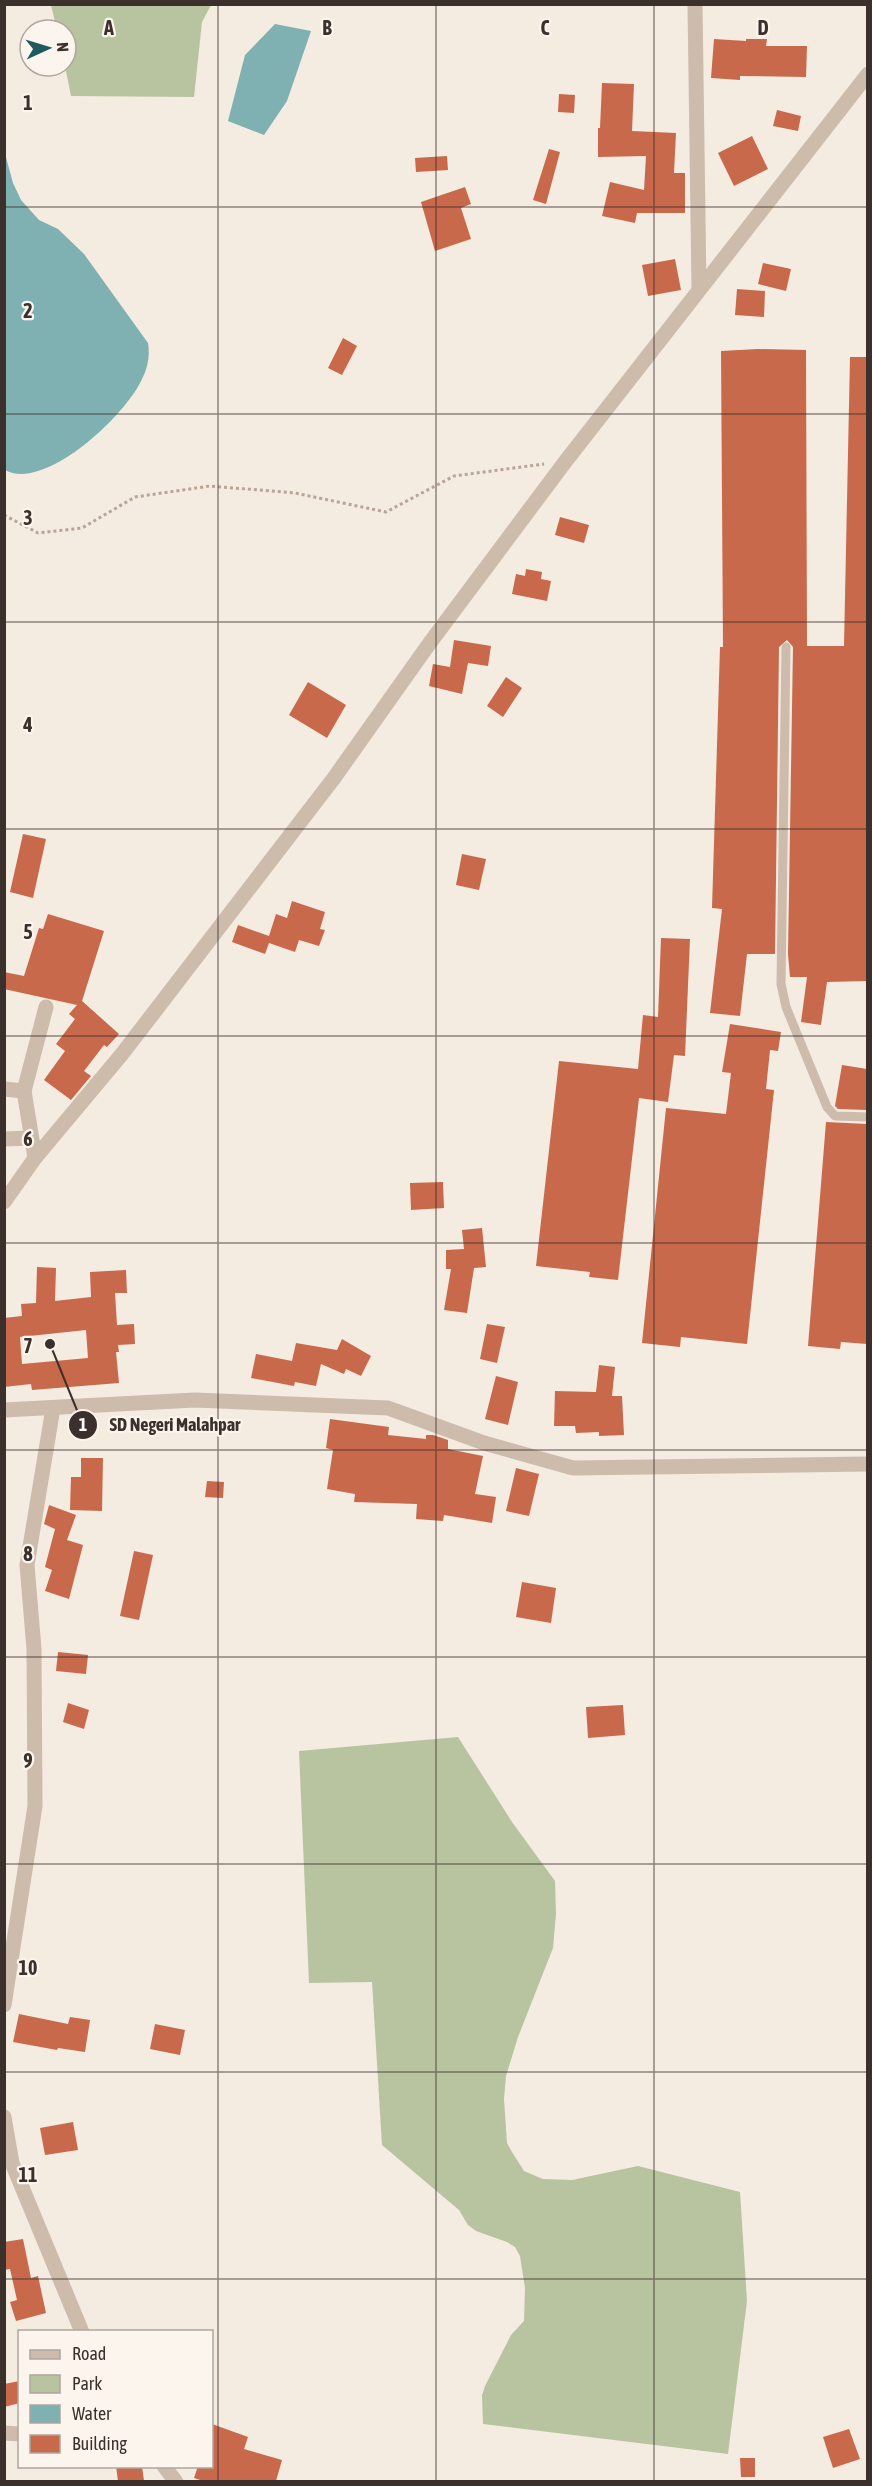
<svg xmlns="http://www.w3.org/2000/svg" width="872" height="2486" font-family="'Asap Condensed',sans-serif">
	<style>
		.green { fill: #b8c4a0 }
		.water { fill: #7fb0b2 }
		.building { fill: #c8694b; fill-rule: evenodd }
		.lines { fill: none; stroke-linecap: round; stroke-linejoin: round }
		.path { stroke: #b9a596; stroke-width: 3; stroke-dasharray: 3 3; stroke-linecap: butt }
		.service { stroke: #cdbbac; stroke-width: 9 }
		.minor { stroke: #cdbbac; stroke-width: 15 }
		.tertiary { stroke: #cdbbac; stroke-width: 15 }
		.grid { fill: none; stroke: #3b302b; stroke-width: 1.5; stroke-opacity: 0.55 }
		.grid-label { font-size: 20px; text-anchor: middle; font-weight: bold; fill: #3b302b; stroke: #fbf5ee; stroke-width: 4.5; stroke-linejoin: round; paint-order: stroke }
		.leader { fill: none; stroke: #3b302b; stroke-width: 2 }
		.callout-dot { fill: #3b302b; stroke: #fbf5ee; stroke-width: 2 }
		.mark-label { font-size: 18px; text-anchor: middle; font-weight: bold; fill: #fff }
		.callout-label { font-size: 18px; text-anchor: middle; font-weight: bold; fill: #3b302b; stroke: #fbf5ee; stroke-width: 4.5; stroke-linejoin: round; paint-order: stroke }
	</style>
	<rect width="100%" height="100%" fill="#f4ebe1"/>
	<g class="green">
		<polygon points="51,5 211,5 202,22 194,97 71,96 65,66 66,30 57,30"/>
		<polygon points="458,1737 512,1822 555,1881 556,1914 553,1948 518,2037 506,2076 504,2099 507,2143 512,2152 524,2171 543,2179 572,2180 638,2166 740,2192 747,2301 728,2454 483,2424 482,2395 485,2386 511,2335 524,2321 525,2288 520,2256 515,2247 507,2242 476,2231 468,2225 459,2210 382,2145 372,1982 309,1983 299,1751"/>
	</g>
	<g class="water">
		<polygon points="275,24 311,31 287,101 264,135 228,121 245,55"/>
		<path d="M4 150 13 183 21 200 39 220 58 229 84 254 148 343C150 356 148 367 142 379 126 415 45 492 5 470Z"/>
	</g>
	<g class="building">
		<polygon points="714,39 746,41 746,39 767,39 766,46 807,46 806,77 740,76 740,80 711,78"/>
		<polygon points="602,83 634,84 632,131 676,133 674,173 685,173 685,213 637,213 635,223 602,216 610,182 644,190 646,156 598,157 598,128 600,128"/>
		<polygon points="559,94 575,95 574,113 558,112"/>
		<polygon points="777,110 801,116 798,131 773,126"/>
		<polygon points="752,136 768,169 734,186 718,153"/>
		<polygon points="549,149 560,152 546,204 533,200"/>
		<polygon points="447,156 448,170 416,172 415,158"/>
		<polygon points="465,187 471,204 461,208 471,239 435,251 421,202"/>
		<polygon points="675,259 681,290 648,296 642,265"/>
		<polygon points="763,263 791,269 786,291 758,284"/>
		<polygon points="737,289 765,291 764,317 735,315"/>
		<polygon points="343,338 357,346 342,375 328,368"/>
		<polygon points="758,349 806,350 807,646 844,646 850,357 867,357 867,981 827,982 821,1025 801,1022 807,977 790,977 788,954 793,647 787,640 779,647 775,954 747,954 740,1016 710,1013 722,909 712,908 720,647 723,647 721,351"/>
		<polygon points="560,517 589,525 584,543 555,535"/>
		<polygon points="526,569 542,572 541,579 551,581 547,601 512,594 516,574 525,576"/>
		<polygon points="454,640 491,646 488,666 468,663 462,694 429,686 433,664 450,667"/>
		<polygon points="506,677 522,688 503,717 487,706"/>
		<polygon points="308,682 346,705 327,738 289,715"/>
		<polygon points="23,834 46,839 33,898 10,892"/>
		<polygon points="462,854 486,859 479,890 456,885"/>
		<polygon points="292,901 325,912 320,929 325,930 319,946 299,940 295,952 269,943 265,954 232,942 238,925 269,936 276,914 287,918"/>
		<polygon points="48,914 104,931 82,1001 119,1034 107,1047 104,1045 84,1071 91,1076 71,1100 44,1080 65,1051 56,1044 75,1019 69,1014 77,1005 4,989 4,972 24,976 39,928 43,929"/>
		<polygon points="661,938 690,939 685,1056 674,1055 668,1102 639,1098 618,1280 589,1277 590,1272 536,1266 559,1061 638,1069 643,1015 658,1017"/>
		<polygon points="730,1024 781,1032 778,1051 770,1050 766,1089 774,1090 747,1344 681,1337 680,1347 642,1343 666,1108 726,1114 731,1073 722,1072"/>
		<polygon points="842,1065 867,1069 867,1110 838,1109 835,1106"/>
		<polygon points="826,1122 867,1124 867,1344 841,1342 840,1349 808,1346"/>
		<polygon points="443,1182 444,1208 411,1210 410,1183"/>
		<polygon points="482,1228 486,1267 474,1268 467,1313 444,1310 451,1269 446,1269 446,1250 464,1249 462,1230"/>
		<path d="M37 1267 56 1268 55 1301 91 1297 90 1272 126 1270 127 1293H115L117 1325 134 1324 135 1344 118 1345 119 1352H116L119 1383 32 1390 31 1384 4 1387V1318L22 1316 21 1304 36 1303ZM86 1330 88 1358 22 1364 20 1337Z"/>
		<polygon points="487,1324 505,1327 497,1363 480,1359"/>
		<polygon points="342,1339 371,1356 361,1376 346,1369 344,1374 321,1364 316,1386 295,1382 294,1386 251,1378 256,1354 292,1361 296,1343 337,1350"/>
		<polygon points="599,1365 615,1367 612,1396 622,1396 624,1435 599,1436 599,1432 576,1433 575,1426 554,1426 555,1391 596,1392"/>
		<polygon points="496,1376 518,1382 508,1425 485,1419"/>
		<polygon points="330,1419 389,1427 388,1435 426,1439 426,1435 433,1435 448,1440 448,1449 483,1456 475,1494 496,1497 492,1523 444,1515 443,1521 416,1519 417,1504 354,1502 355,1494 327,1489 333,1450 326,1448"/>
		<polygon points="81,1458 103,1458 102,1511 70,1510 71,1477 81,1477"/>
		<polygon points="516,1468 539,1474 529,1516 506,1511"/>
		<polygon points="207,1481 224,1482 223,1498 205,1497"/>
		<polygon points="49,1505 76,1515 67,1540 83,1545 69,1599 45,1591 52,1570 45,1567 55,1529 44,1524"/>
		<polygon points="134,1551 153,1555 139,1620 120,1616"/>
		<polygon points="522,1582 556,1588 551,1623 516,1617"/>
		<polygon points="58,1652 88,1655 86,1674 56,1671"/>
		<polygon points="68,1703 89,1710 84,1729 63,1722"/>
		<polygon points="623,1705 625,1735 588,1738 586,1707"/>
		<polygon points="19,2014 68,2024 70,2017 90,2020 85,2052 58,2048 57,2050 13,2042"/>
		<polygon points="155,2024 185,2030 180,2055 150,2049"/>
		<polygon points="73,2122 78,2150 45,2155 40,2128"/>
		<polygon points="23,2239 31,2278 38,2276 46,2313 16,2321 10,2302 17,2300 10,2269 4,2270 4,2242"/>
		<polygon points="20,2381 20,2403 4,2407 4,2384"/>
		<polygon points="212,2424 248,2437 244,2449 282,2460 276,2481 203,2481 194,2478 198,2466 212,2466"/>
		<polygon points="849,2429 860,2459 833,2468 823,2437"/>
		<polygon points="740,2458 755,2458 755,2477 741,2477"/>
		<polygon points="116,2466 142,2466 144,2481 118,2481"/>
	</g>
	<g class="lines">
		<polyline class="path" points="4,515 38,533 82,528 135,497 210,486 295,493 386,512 454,476 544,464"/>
		<polyline class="service" points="786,647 781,984 786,1007 827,1107 835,1116 868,1117"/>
		<g class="minor">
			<polyline points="695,4 699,289"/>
			<polyline points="4,1089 24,1091 35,1158"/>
			<polyline points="24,1091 46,1007"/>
			<polyline points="4,1139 30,1138"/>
			<polyline points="4,1202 35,1158 122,1054 334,778 429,644 565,462 868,74"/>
			<polyline points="4,2005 35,1806 34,1649 27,1565 53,1408"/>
			<polyline points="4,2117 12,2163 82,2332"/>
			<polyline points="4,2433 20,2434"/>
			<polyline points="164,2466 176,2482"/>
		</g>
		<polyline class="tertiary" points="4,1410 195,1400 388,1408 484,1443 573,1468 868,1464"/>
	</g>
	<path class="grid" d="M218 4V2482M436 4V2482M654 4V2482M4 207H868M4 414H868M4 622H868M4 829H868M4 1036H868M4 1243H868M4 1450H868M4 1657H868M4 1864H868M4 2072H868M4 2279H868"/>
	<g class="grid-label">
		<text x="109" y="35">A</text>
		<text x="327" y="35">B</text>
		<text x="545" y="35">C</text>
		<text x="763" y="35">D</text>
		<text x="28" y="110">1</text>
		<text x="28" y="318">2</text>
		<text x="28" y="525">3</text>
		<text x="28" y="732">4</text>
		<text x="28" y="939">5</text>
		<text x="28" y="1146">6</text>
		<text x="28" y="1353">7</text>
		<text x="28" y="1561">8</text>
		<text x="28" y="1768">9</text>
		<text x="28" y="1975">10</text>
		<text x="28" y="2182">11</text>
	</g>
	<path class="leader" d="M50 1344L83 1425"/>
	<g class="callout-dot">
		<circle cx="50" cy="1344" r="6"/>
		<circle cx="83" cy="1425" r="15"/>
	</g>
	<g class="mark-label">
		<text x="83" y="1431">1</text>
	</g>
	<g class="callout-label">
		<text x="175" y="1431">SD Negeri Malahpar</text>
	</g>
	<rect width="872" height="2486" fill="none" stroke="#3b302b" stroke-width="12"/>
	<rect x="18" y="2330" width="195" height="138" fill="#fbf5ee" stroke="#aea6a0" stroke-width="1.5"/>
	<rect x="30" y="2350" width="30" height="9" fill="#cdbbac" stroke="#aea6a0" stroke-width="1.5"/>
	<text x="72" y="2360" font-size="18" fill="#3b302b">Road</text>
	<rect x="30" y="2375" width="30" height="18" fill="#b8c4a0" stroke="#aea6a0" stroke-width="1.5"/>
	<text x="72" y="2390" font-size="18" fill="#3b302b">Park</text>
	<rect x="30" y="2405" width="30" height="18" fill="#7fb0b2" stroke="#aea6a0" stroke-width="1.5"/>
	<text x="72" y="2420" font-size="18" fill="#3b302b">Water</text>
	<rect x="30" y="2435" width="30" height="18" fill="#c8694b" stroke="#aea6a0" stroke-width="1.5"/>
	<text x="72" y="2450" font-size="18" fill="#3b302b">Building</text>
	<g transform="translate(48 48) rotate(86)"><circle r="28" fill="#fbf5ee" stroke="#aea6a0" stroke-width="1.5"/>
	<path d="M0-4.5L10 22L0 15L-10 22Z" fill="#1f5a5e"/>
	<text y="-9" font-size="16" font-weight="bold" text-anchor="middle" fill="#3b302b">N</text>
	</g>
</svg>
